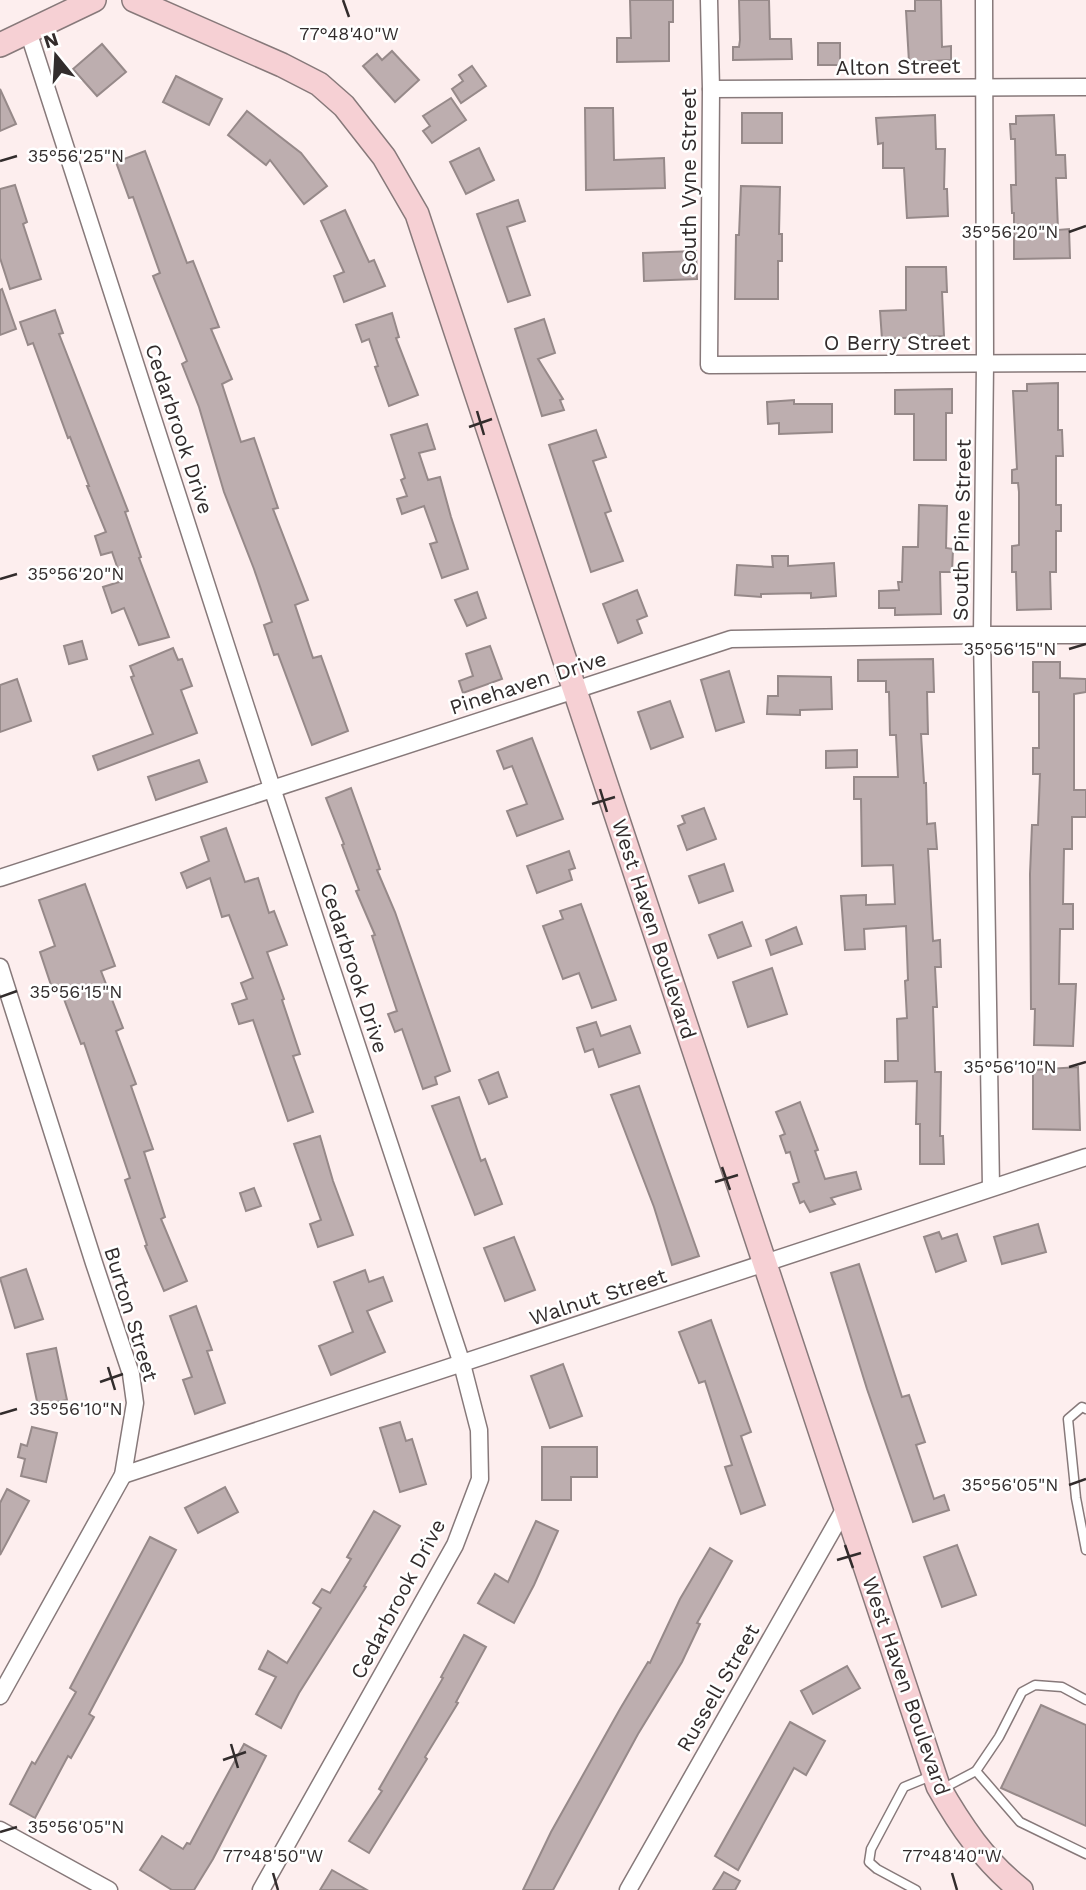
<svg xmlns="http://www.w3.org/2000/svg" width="1086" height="1890" font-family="'Work Sans',sans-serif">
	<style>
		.building { fill: #bdaeaf; stroke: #968989; stroke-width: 2 }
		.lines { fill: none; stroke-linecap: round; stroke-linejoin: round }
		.lane-casing { stroke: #87797a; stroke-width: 11 }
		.street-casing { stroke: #87797a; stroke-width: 19 }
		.secondary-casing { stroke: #87797a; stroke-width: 26 }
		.lane { stroke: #fff; stroke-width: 8 }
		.street { stroke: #fff; stroke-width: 16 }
		.secondary { stroke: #f6d0d4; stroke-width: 23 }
		.ticks { fill: none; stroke: #322c2c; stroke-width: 2.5 }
		.labels { text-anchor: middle; stroke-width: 5; stroke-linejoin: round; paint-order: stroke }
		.street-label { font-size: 21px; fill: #322c2c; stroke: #fff }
		.ticks-label { font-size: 18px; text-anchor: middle; fill: #322c2c; stroke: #fff; stroke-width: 5; stroke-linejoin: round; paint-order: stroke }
	</style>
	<rect width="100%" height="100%" fill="#fdeeee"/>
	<g class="building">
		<polygon points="630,0 673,0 673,22 669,22 669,61 617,62 617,38 631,38"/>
		<polygon points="739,0 769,0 770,39 791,39 792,59 733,60 733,47 739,47 740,40"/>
		<polygon points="915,0 941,0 942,47 951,46 951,60 909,62 906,11 915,11"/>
		<rect x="818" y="43" width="22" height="22"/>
		<polygon points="102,44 126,72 97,96 73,69"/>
		<polygon points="392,51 419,80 395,102 363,66 377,54 382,60"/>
		<polygon points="472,66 486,86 461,103 452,89 463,81 459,75"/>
		<polygon points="176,76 222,99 209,125 163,102"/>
		<polygon points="0,89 16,124 0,131"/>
		<polygon points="451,98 466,120 432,143 423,131 430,126 423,116"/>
		<polygon points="585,108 613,108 614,160 664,158 665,188 586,190"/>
		<polygon points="247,111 301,153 327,186 304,204 270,160 266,165 228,135"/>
		<rect x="742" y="113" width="40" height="30"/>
		<polygon points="935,115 936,149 945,149 944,189 947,189 948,216 907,218 904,168 883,168 883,143 878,144 876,118"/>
		<polygon points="1054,115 1056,155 1065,155 1066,178 1056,178 1058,230 1069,229 1070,258 1014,259 1014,213 1012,213 1011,185 1016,185 1015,139 1011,139 1010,124 1016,124 1016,116"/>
		<polygon points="479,148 494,180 466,194 450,162"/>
		<polygon points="145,151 187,263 193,261 219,327 211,329 232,379 222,384 241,442 254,438 278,508 273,509 308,600 295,605 313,658 321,656 348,731 312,745 278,654 274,655 264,625 272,622 254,569 224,492 199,407 182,364 187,361 153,276 160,273 133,197 129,198 116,162"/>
		<polygon points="15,185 27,222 23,224 41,279 10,289 0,258 0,189"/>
		<polygon points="741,186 780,187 779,234 782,234 782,261 778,261 778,299 735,299 736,235 739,235"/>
		<polygon points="518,200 525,221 507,227 530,295 508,302 477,214"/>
		<polygon points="345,210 369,262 374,260 385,286 344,302 334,276 344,272 321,221"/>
		<polygon points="696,251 697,279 644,281 643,253"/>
		<polygon points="906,267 946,267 947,292 942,292 944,336 882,339 880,311 906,310"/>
		<polygon points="2,289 16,329 0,335 0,290"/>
		<polygon points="55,310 63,333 59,334 128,511 125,512 141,557 139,558 169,637 139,645 124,608 112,613 103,587 122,581 112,552 101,555 95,536 106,532 87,486 89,486 70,437 68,438 33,343 28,345 20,322"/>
		<polygon points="392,313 399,337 396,338 418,395 389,406 375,367 378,366 369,339 362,342 356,325"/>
		<polygon points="544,319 555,353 538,359 563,399 560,400 564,410 542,416 515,329"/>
		<polygon points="1058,383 1058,430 1062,430 1063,456 1056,456 1056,505 1061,505 1061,531 1056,531 1056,572 1050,572 1051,609 1017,610 1016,572 1012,572 1012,546 1019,545 1019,492 1018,483 1012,483 1012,470 1017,469 1013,391 1027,391 1027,384"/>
		<polygon points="952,389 952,413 946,413 946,460 914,460 914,414 895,414 895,390"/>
		<polygon points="794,400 794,404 832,404 832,432 779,434 779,423 768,424 767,402"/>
		<polygon points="427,424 435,449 419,453 428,480 440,477 451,517 468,569 442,578 430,544 437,542 424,506 402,514 397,499 407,496 401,480 405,478 391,435"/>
		<polygon points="596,430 606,457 593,461 611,511 605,513 623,561 591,572 549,445"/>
		<polygon points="919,505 947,506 946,548 953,549 952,572 940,572 941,614 895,615 895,608 879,608 879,591 899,590 898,582 902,582 903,547 918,547"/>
		<polygon points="772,556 788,556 788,566 834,563 836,596 811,598 811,593 761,594 761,597 735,595 737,565 773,567"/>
		<polygon points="637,590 647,616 637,620 642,633 618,643 603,604"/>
		<polygon points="477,592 486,618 467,626 455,600"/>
		<polygon points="82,641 87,659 69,664 64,646"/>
		<polygon points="490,646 502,679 463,693 459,681 473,676 466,654"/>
		<polygon points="173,648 178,660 182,659 192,686 181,690 197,733 98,770 93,756 153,734 131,677 134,676 130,666"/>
		<polygon points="933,659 934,692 927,692 928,734 921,734 924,783 926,783 927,824 935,823 937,849 928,849 933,941 940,940 941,967 935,967 937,1007 933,1007 935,1072 941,1072 940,1136 943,1136 944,1164 920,1164 920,1124 916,1124 917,1081 885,1082 885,1061 898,1061 897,1019 907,1018 905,981 908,980 906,926 864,929 865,949 845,950 841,896 866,895 866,905 895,904 893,865 862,866 861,799 854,799 854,777 898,777 896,735 890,735 889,692 886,692 886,681 858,681 858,660"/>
		<polygon points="1033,662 1060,662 1060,678 1086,679 1086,692 1074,694 1074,790 1086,790 1086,817 1072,817 1072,849 1064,849 1063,904 1073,904 1073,929 1060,929 1059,984 1076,984 1073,1046 1034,1045 1035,1009 1031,1009 1030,874 1032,825 1038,825 1040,774 1033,774 1033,748 1039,748 1039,692 1033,692"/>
		<polygon points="729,671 744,722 716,731 701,680"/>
		<polygon points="778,676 831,677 832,709 800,710 800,715 767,714 768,696 778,696"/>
		<polygon points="17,679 31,721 0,732 0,685"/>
		<polygon points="670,701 683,737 651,749 638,712"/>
		<polygon points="532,738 563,819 517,836 507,811 527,804 512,766 504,769 497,751"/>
		<polygon points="857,750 857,767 826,768 826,751"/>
		<polygon points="199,760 207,782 156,800 148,777"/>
		<polygon points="351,788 380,869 377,870 395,912 450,1071 435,1077 437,1084 423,1089 402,1029 395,1032 388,1014 397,1011 372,936 375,935 356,891 359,890 342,845 344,844 326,798"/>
		<polygon points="704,808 716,839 687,850 678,826 685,823 682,816"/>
		<polygon points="226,828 245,882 258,878 269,913 274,911 287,945 267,952 284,999 282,1000 300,1054 293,1056 313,1112 288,1121 253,1020 239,1024 232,1004 247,999 241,983 253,978 229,915 222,917 210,878 187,888 181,873 209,861 201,837"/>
		<polygon points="569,851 575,868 569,870 572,880 537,893 527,866"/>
		<polygon points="724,864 733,891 699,903 689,876"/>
		<polygon points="85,884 115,966 101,971 123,1028 116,1031 136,1084 131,1086 153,1149 144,1152 165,1217 161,1219 187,1281 164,1291 145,1246 147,1245 125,1180 130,1178 84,1043 81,1044 59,986 52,988 40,952 55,946 39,900"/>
		<polygon points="581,904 616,1000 592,1008 579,973 563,979 543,926 563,919 560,911"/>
		<polygon points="742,922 751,946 718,958 709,935"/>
		<polygon points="796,927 802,944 771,955 766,940"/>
		<polygon points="772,968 787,1014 748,1027 733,982"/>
		<polygon points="596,1022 601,1036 630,1026 640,1053 599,1067 593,1049 585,1052 577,1028"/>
		<polygon points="1078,1067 1080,1130 1033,1129 1033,1070"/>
		<polygon points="498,1072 507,1097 489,1104 479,1080"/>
		<polygon points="639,1086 699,1256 672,1265 654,1207 611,1095"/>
		<polygon points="459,1097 481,1161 485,1159 502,1204 475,1215 432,1106"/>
		<polygon points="800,1102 818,1150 815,1151 825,1179 856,1172 861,1189 831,1198 835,1204 810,1212 804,1201 800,1203 793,1184 799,1182 790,1152 786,1153 780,1136 785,1134 776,1112"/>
		<polygon points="320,1136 333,1181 353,1235 318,1247 310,1224 321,1220 294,1144"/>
		<polygon points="254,1188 261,1206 246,1211 240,1193"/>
		<polygon points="1038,1224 1046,1252 1002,1264 994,1237"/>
		<polygon points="939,1232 942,1239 957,1234 966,1261 936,1272 924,1237"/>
		<polygon points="514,1237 535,1290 505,1301 484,1248"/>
		<polygon points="859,1264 902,1397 909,1395 925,1442 916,1445 934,1499 944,1495 949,1510 913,1522 867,1389 831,1273"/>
		<polygon points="26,1269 43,1319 15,1328 0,1278"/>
		<polygon points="365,1270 369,1282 383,1277 392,1301 367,1311 385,1352 331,1375 319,1346 353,1332 334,1282"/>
		<polygon points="196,1306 212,1350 207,1351 225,1403 195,1414 183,1380 192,1377 170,1316"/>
		<polygon points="711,1320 751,1432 741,1436 765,1505 741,1514 725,1467 732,1465 705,1381 699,1383 679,1332"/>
		<polygon points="56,1348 67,1400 38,1406 27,1354"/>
		<polygon points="563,1364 582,1416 550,1428 531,1376"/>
		<polygon points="400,1422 406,1441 412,1439 426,1484 400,1492 380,1428"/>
		<polygon points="32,1427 57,1433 46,1482 21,1476 25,1459 18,1457 21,1444 27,1446"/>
		<polygon points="542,1447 597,1447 597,1477 571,1477 571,1500 542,1500"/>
		<polygon points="225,1487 238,1512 198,1533 185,1508"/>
		<polygon points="7,1489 29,1501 0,1555 0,1503"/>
		<polygon points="374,1511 400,1526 364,1586 366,1587 299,1693 281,1728 256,1714 276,1677 259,1669 268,1651 287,1663 321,1608 313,1603 322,1589 330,1593 351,1559 347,1557"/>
		<polygon points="536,1521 558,1531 534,1585 514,1623 478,1603 495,1574 508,1582"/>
		<polygon points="150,1537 176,1550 89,1714 94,1717 71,1758 68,1756 35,1818 10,1804 32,1762 35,1764 76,1692 70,1688"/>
		<polygon points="957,1545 976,1595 942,1607 924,1557"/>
		<polygon points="710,1548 732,1561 697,1623 700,1624 682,1662 638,1734 553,1890 523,1890 551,1832 620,1709 648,1662 650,1663 680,1599"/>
		<polygon points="464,1635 486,1647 456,1702 458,1703 425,1757 427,1759 369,1853 349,1841 382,1791 379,1789 443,1678 441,1677"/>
		<polygon points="847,1666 860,1688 813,1714 801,1691"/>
		<polygon points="1041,1705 1086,1725 1086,1826 1001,1788"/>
		<polygon points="790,1722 825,1741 806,1775 794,1768 738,1870 715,1856"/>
		<polygon points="244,1744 266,1756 213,1859 194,1890 172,1890 140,1870 162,1836 183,1849 187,1843 190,1844"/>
		<polygon points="332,1870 367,1890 320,1890"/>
		<polygon points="724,1872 740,1881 735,1890 713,1890"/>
	</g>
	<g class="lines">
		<defs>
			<g id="lane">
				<polyline points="1086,1409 1082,1407 1068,1419 1076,1498 1086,1550"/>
				<polyline points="976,1771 1020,1822 1086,1854"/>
				<polyline points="942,1789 976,1771 999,1737 1022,1692 1035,1685 1062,1687 1086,1700"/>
				<polyline points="916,1890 877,1869 869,1862 871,1849 904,1787 931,1776"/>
			</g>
			<g id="street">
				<polyline points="709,0 711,89 709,365 1086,363"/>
				<polyline points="984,0 985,363 982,635 991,1187"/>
				<polyline points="28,31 272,788 462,1364 479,1430 480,1479 455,1545 261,1890"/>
				<polyline points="711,89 1086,87"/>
				<polyline points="0,878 731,639 982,635 1086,635"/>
				<polyline points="0,967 94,1263 131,1374 135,1403 123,1475 0,1696"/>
				<polyline points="123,1475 1086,1157"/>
				<polyline points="0,1830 109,1890"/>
				<polyline points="628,1890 845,1508"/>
			</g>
			<g id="secondary">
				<path d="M134 0 282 65 319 84 344 106 384 157 417 214 938 1786C960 1825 985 1862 1021 1890"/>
				<polyline points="0,45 94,0"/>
			</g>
		</defs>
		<use href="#lane" class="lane-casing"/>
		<use href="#street" class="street-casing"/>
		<use href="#secondary" class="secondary-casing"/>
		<use href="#lane" class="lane"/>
		<use href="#street" class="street"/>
		<use href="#secondary" class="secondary"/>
	</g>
	<path class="ticks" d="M343 0 349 17M0 161 17 156M1069 232 1086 226M477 411 484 435M469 427 492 419M0 579 17 574M1069 649 1086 644M600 789 607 812M592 804 615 797M0 997 17 991M1069 1067 1086 1062M722 1167 730 1190M715 1182 738 1175M108 1367 115 1390M100 1382 123 1374M0 1414 17 1409M1069 1485 1086 1479M845 1545 853 1568M837 1560 861 1553M231 1744 238 1768M223 1760 246 1752M0 1832 17 1827M273 1873 278 1890M952 1873 957 1890"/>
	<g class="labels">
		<g class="street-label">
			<text transform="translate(898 67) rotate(-1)" y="7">Alton Street</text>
			<text transform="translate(689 182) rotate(-90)" y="7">South Vyne Street</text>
			<text x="897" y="350">O Berry Street</text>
			<text transform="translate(179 429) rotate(72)" y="7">Cedarbrook Drive</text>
			<text transform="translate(962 530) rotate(-89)" y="7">South Pine Street</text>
			<text transform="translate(528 683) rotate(-18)" y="7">Pinehaven Drive</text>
			<text transform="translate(654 929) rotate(72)" y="7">West Haven Boulevard</text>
			<text transform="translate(354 968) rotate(72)" y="7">Cedarbrook Drive</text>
			<text transform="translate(598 1297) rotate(-18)" y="7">Walnut Street</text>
			<text transform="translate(131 1314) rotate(73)" y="7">Burton Street</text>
			<text transform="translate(398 1599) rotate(-62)" y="7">Cedarbrook Drive</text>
			<text transform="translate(906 1686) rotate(71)" y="7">West Haven Boulevard</text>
			<text transform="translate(718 1688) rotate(-60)" y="7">Russell Street</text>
		</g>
	</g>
	<g class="ticks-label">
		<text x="349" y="40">77°48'40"W</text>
		<text x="76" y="162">35°56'25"N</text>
		<text x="1010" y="238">35°56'20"N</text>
		<text x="76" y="580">35°56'20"N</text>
		<text x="1010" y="655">35°56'15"N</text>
		<text x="76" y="998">35°56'15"N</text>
		<text x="1010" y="1073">35°56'10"N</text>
		<text x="76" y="1415">35°56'10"N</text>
		<text x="1010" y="1491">35°56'05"N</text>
		<text x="76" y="1833">35°56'05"N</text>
		<text x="273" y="1862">77°48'50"W</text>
		<text x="952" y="1862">77°48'40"W</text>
	</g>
	<g transform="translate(56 56) rotate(342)" stroke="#ffffff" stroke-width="5" paint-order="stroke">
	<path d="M0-5L12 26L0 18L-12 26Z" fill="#322c2c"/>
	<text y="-10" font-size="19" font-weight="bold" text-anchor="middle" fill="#322c2c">N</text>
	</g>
</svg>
